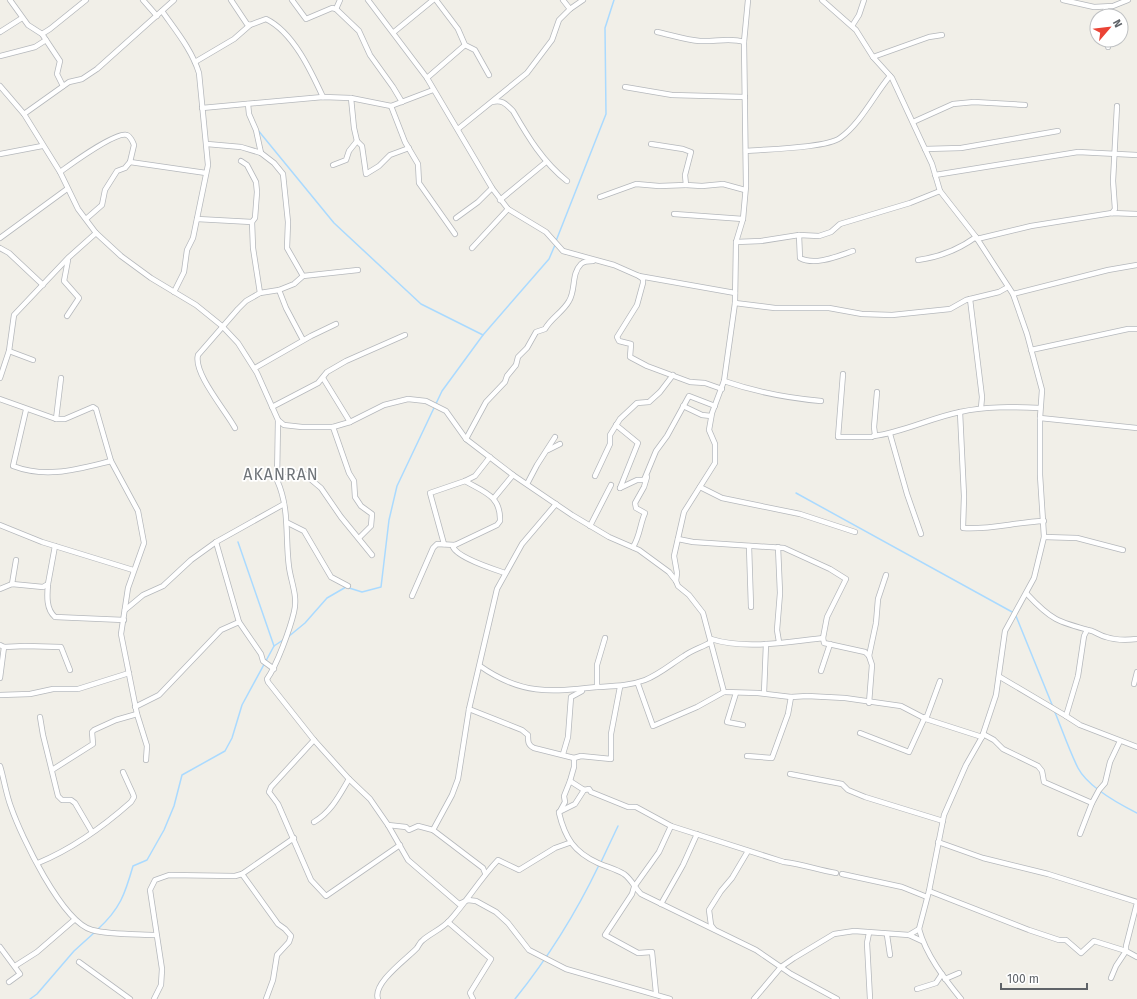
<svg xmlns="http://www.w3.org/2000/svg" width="1137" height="999" font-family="'Fira Sans',sans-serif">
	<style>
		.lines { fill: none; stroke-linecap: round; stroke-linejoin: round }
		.stream { stroke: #aadaff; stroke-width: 1.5 }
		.minor-casing { stroke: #b5b8bc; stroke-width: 6 }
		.minor { stroke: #fff; stroke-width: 4.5 }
		.labels { text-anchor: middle; stroke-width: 3.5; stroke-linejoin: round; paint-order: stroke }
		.quarter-label { font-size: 16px; letter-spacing: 1px; fill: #70757a; stroke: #fff }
	</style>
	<rect width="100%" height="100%" fill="#f1efe8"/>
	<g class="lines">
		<g class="stream">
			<polyline points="257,129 334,223 421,304 483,335"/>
			<polyline points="556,241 606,114 605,28 614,0"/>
			<polyline points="796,493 1014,613"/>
			<polyline points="238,542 274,646"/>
			<polyline points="1016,616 1053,707"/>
			<polyline points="288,637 305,623 327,598 346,587 362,592 381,587 389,520 397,486 442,391 483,335 549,259 555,245"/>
			<path d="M1054 710C1062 729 1069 750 1078 768 1088 787 1119 804 1137 813"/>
			<polyline points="601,862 618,826"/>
			<path d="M98 929C120 909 125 894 133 866L147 860 164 830 174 806 182 775 225 751 232 738 242 705 274 646 283 640"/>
			<polyline points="30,999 37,994 74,951 95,932"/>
			<path d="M515 999C548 958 576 913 599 865"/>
		</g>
		<defs>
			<g id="minor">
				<polyline points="10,0 28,25 42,34 60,61 57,74 63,86"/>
				<polyline points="143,0 157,16"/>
				<path d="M231 0 247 24 250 25 266 19C293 32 311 71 323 97"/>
				<polyline points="292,0 306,19 332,8 336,9 359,31 370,55 393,87 402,102"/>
				<polyline points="368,0 427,78 492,188 508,209 546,232 563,251 614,265 639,276 735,293"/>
				<polyline points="436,0 458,29 465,45 475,50 489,75"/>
				<polyline points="563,0 570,9"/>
				<polyline points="1063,0 1094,7 1113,6 1128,0"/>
				<polyline points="336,9 340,0"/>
				<path d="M162 11C176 31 192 50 199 73L208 165 193 238 187 250 184 272 174 292"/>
				<polyline points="1105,16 1106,7"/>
				<polyline points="852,26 859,15 864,0"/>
				<polyline points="0,32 22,18"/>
				<polyline points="394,32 433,0"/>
				<path d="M657 32C671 35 686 40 700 41 715 42 730 37 744 42"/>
				<polyline points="42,34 50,29 86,0"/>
				<polyline points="1106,40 1108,47"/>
				<polyline points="0,56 35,47 46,40"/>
				<polyline points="873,57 929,37 942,35"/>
				<polyline points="195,62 234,39 250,25"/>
				<polyline points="427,78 465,45"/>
				<polyline points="0,86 24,114 60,172 78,209 96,233 121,256 151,278 196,305 222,326 238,343 257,373 278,420 284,425 302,427 333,427 350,422 384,405 408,399 426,401 446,411 466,439 513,475 572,515 609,537 639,550 669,572 676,581 678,586 689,595 703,613 724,692 758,693 791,697 807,696 845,698 901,706 926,719 982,737 996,695 1005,631 1034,578 1044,537 1040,475 1040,418 1042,390 1027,334 1013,294 976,237 940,191 932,164 892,78 873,57 856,30 822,0"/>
				<polyline points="625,87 672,95 745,97"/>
				<polyline points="351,98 354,128 357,141 362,146 366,174 379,166 390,155 409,148"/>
				<path d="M492 102C502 99 506 104 513 111 528 137 543 162 567 181"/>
				<polyline points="248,104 249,114 256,130 261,153"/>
				<polyline points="391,106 405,142 418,164 419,183 455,234"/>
				<polyline points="202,108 323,97 351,98 391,106 433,90"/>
				<polyline points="24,114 69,82 82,79 97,69 174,0"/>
				<polyline points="913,122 953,104 974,102 1025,105"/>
				<polyline points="458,129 527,73 552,40 559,20 570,9 583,0"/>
				<polyline points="207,144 241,147 261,153 274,163 283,174 288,222 287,248 303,276"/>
				<polyline points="651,144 683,149 691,152 685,175 686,185 702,186 723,184 745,190"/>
				<polyline points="925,149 961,148 1058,131"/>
				<path d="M746 151C766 149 826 148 840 138 861 123 874 95 890 76"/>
				<polyline points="0,154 42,146"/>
				<polyline points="241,161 247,165 256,182 257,192 255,218 252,222 253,248 260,293"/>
				<polyline points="130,162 206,173"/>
				<polyline points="333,165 346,160 349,151 357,141"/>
				<path d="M60 172C70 165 116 131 127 135 130 136 133 142 134 145L130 162 125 168 117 171 105 190 102 205 86 219"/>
				<polyline points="935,175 1078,152 1137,155"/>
				<polyline points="600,197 636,184 659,186 686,185"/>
				<polyline points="500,200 546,162"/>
				<polyline points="1112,213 1115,209 1113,181 1117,106"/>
				<polyline points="674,214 743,219"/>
				<polyline points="456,218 478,202 492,188"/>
				<polyline points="197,219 252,222"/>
				<path d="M799 235 800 258C815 266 838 256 853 251"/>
				<polyline points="0,238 67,189"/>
				<polyline points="977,239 1031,226 1112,213 1137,214"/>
				<polyline points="736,242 761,241 799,235 819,236 831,232 840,224 910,203 940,191"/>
				<polyline points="0,248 9,253 43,285"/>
				<polyline points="472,248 508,209"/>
				<path d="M918 260C940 257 958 250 976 237"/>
				<polyline points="639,276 643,279 643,283 637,305 617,337 619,341 631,344 630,357 647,366 690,382 705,383 722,389"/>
				<polyline points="279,290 286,308 303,340"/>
				<polyline points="1013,294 1108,270 1137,265"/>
				<polyline points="970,299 982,397 981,408"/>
				<polyline points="735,303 775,308 829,308 862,314 892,315 950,309 966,300 999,292 1008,287"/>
				<polyline points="67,316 79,298 64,281 68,260"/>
				<polyline points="1031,350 1128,329 1137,329"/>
				<polyline points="9,351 33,360"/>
				<polyline points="255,368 311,336 336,324"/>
				<polyline points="843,374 838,437 872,437 875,435 874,427 877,392"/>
				<polyline points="0,378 9,351 14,315 68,258 96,233"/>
				<polyline points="323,378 350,422"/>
				<path d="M724 381C756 392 787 398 821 401"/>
				<polyline points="0,399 56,419 65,419 93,407 96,409 111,461 138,511 144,543 128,588 121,634 137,714 147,746 146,760"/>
				<polyline points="683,406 702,415 711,416"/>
				<polyline points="272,407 318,383 327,372 346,361 405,335"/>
				<path d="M26 410 13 466C47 479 78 469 111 461"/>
				<path d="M960 412 964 496 963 528C990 530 1016 522 1044 521"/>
				<polyline points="1040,418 1137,428"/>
				<polyline points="56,419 61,378"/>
				<path d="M278 420 277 480C290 509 285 537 289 567 291 582 298 596 294 612 290 629 277 665 267 679L268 682 314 740 349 779 370 799 388 825 408 860 459 904 468 900 476 901 496 912 508 923 529 950 566 969 670 999"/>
				<polyline points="616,425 638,443 620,488"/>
				<polyline points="333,427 349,473 354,481 355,497 361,506 372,514 371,526 359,538"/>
				<path d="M235 428C226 411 193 373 198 355L238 309 246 301 260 293 279 290 294 284 303 276 358 270"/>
				<polyline points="890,434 907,494 921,534"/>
				<path d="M874 436C904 432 930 418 960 412 986 406 1013 407 1040 408"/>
				<path d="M466 439 486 402 505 382 507 376 516 365 518 357 527 348 536 332 545 329C551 318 563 312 569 301 576 290 571 274 581 264 584 261 588 261 593 261"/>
				<polyline points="548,450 560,444"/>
				<polyline points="595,476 610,444 610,435 620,419 637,403 649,402 660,392 673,375"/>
				<polyline points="277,480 302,472 321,488 341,517 372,555"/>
				<polyline points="527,484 537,465 555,437"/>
				<polyline points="700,487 722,498 800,514 855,532"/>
				<polyline points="620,488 637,480 644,480 656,451 667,436 689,396 715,406"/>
				<polyline points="494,498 513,475"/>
				<polyline points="288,523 304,531 331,577 348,586"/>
				<polyline points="0,525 42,542 133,570"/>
				<polyline points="590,526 611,485"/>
				<polyline points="1044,537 1077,538 1123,550"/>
				<polyline points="678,539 693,542 784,548 830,569 846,579 827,617 823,638"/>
				<polyline points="216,542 239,622 261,654 263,661 274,669"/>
				<polyline points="444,544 430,493 465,481 475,476 490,457"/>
				<path d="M455 545 453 547C458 558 493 569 505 573"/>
				<polyline points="749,546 751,607"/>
				<path d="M633 547C640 536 640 524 645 513L636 508 635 503 644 487 647 477"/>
				<polyline points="778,547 780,593 777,630 779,642"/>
				<polyline points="676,581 677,573 674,556 684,512 715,463 715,444 709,430 712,413 724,381 735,303 736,242 743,219 746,186 744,42 748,0"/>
				<polyline points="12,584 16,560"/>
				<path d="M48 584C47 596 46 609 55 617L124 620"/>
				<polyline points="0,589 12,584 43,587 48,584 55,546"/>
				<path d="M1027 594C1051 620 1058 622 1092 631 1097 633 1101 636 1106 637 1115 640 1128 640 1137 639"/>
				<path d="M412 596 433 548 437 544 455 545 497 525 500 521C501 496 484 492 465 481"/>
				<polyline points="125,610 143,595 163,586 191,560 216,542 284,504"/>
				<polyline points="1087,630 1084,636 1078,676 1066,716 1080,725 1137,747"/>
				<path d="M711 639C746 650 786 642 823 638L824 643 865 652 869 656"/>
				<polyline points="0,645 4,647 0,678"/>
				<polyline points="4,647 25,646 61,647 70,670"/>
				<path d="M480 666C521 695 550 692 597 687 614 686 629 686 645 680 660 674 671 664 684 656 692 650 703 647 711 642"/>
				<polyline points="821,671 830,644"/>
				<polyline points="1000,677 1066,716"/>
				<polyline points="638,684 653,726 697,707 724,692"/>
				<polyline points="1134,684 1137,672"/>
				<polyline points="597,687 597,665 605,638"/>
				<polyline points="736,693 727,722 743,725"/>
				<polyline points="764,693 766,644"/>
				<polyline points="0,695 30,694 53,689 78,689 129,673"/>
				<polyline points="869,703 872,665 869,656 876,623 878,599 886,575"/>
				<polyline points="135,707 159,695 221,630 239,622"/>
				<path d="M469 709 522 730 528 735C528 742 528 745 534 748L574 758 581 756 611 759V734L620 687"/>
				<polyline points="40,717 43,735 58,796 62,800 71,800 75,803 92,832"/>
				<polyline points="926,719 940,681"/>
				<polyline points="860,733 909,752 925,717"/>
				<polyline points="983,734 994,740 1003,749 1038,766 1042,771 1044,782 1092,803"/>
				<polyline points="314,740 271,787 269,792 278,804 311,880 326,896 400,845"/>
				<polyline points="563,754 568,737 571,697 582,691"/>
				<polyline points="747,756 772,758 788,714 791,697"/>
				<path d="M574 758V767L570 781 564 796 565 802 559 813C565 838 574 852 598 863 607 867 616 869 624 874 632 880 634 887 641 894L756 950 791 974 837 999"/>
				<path d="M0 766C4 779 6 794 11 807 21 836 62 922 92 930 111 935 135 934 156 935"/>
				<polyline points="52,770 93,744 92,732 94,730 116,720 137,714"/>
				<polyline points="790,774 842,784 848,790 865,797 943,821"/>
				<path d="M570 781 584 790 589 789 591 792 628 807H636L671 826 784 862C802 864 818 870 836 873"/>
				<polyline points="559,812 575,804 584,790"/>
				<path d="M314 822C331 812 339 796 349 779"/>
				<polyline points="388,825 406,827 409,830 418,826 433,830 483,868 485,873"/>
				<polyline points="433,830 452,795 458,779 469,709 497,589 522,544 556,504"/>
				<polyline points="1080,834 1092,803 1099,790 1105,783 1110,762 1120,741"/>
				<polyline points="938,842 983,858 1048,874 1137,902"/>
				<path d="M38 863C72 849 104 826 131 802L134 797 133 794 123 772"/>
				<polyline points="242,874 278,924 285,929 291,936 289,942 277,955 273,980 266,999"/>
				<polyline points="842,874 902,887 927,897"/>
				<polyline points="929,891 1029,930 1059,940 1066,940 1081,953 1094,941 1126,951 1116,966 1111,978"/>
				<polyline points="1137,903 1126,946 1126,951 1137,957"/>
				<polyline points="661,904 683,865 697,834"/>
				<polyline points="448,922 491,959 470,993 473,999"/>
				<polyline points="714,929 711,925 709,910 721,891 732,878 748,851"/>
				<path d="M919 929C926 955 944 978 961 999"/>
				<polyline points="869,933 867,943 870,999"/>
				<polyline points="887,935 890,955"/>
				<polyline points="909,935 922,941"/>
				<polyline points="0,947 20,974 9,982"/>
				<polyline points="79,962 130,999"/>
				<polyline points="15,966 37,952 74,920"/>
				<polyline points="945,979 959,973"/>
				<polyline points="917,989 936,983 942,974"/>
				<polyline points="656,993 652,952 638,953 605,935 632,894 634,887 659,852 671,826"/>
				<polyline points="154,999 161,985 162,969 150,890 155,880 169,875 235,876 242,874 294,838"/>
				<path d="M378 999C372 983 408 958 417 948 419 945 420 942 423 940 431 933 442 929 450 920 467 901 480 879 498 860L519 870 555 848 569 843"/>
				<polyline points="754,999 781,967 794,958 834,934 854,931 909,935 919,929 929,891 944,815 966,765 982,737"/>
			</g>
		</defs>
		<use href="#minor" class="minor-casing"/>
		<use href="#minor" class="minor"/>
	</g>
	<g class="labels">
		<g class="quarter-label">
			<text x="281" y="480">AKANRAN</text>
		</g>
	</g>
	<g transform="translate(1109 28) rotate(62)"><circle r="19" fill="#ffffff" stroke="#bfc1c3"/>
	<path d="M0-3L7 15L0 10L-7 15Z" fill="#ea4335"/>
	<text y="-6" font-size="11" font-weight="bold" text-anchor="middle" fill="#5f6368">N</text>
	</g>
	<path d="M1001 983v6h86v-6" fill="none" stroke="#5f6368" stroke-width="2"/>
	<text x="1007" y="983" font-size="12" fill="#5f6368" stroke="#ffffff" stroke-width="3" paint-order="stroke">100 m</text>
</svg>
